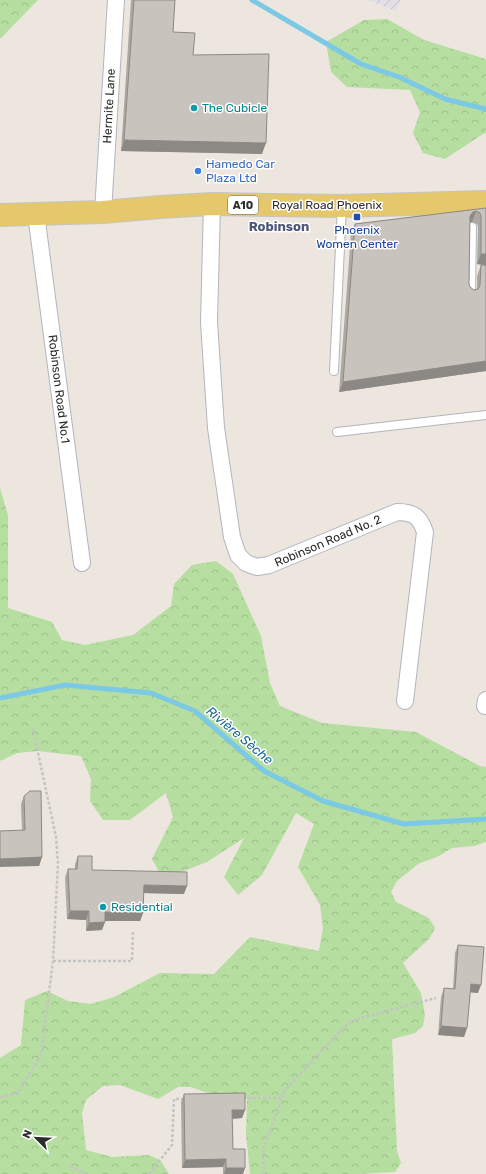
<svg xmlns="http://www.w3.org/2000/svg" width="486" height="1174" font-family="Rubik,sans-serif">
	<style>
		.industrial { fill: url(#industrial-furrows) }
		.forest { fill: url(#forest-crowns) }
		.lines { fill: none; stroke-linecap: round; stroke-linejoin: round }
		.stream { stroke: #7bc9e5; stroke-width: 5 }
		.lane-casing { stroke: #b2b5be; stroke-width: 10 }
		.street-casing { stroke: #b2b5be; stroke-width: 18 }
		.primary-casing { stroke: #c4c4c4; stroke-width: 24 }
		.path { stroke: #c4c4c4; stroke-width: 2.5; stroke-dasharray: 3 2; stroke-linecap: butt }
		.lane { stroke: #fff; stroke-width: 8 }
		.street { stroke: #fff; stroke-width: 16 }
		.primary { stroke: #e5c86b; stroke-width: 22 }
		.wall { fill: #aca9a3; fill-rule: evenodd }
		.shaded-wall { fill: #8c8984 }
		.building { fill: #c8c4bd; stroke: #8c8984 }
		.culture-dot { fill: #0f9aa8; stroke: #fff; stroke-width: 1.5 }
		.shop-dot { fill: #3f7fe0; stroke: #fff; stroke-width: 1.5 }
		.transit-dot { fill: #1a4fb4; stroke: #fff; stroke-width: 1.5 }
		.labels { text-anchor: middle; stroke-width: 3; stroke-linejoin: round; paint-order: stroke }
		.shield { fill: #fff; stroke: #6b6b6b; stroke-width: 1 }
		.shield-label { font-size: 11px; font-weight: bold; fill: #2c2c2c }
		.street-label { font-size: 12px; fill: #2c2c2c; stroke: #fff }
		.culture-label { font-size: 12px; fill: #0d838f; stroke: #fff; text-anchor: start }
		.shop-label { font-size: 12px; fill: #366cbe; stroke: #fff; text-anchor: start }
		.transit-label { font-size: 12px; fill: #164399; stroke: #fff }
		.neighbourhood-label { font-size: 13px; font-weight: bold; fill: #4f5779; stroke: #fff }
		.water-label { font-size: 13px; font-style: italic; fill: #196992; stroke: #fff }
	</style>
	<defs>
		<pattern id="industrial-furrows" width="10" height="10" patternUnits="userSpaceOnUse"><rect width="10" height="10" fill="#e1dfe5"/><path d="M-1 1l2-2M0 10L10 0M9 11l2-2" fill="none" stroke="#c1c0c5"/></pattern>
		<pattern id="forest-crowns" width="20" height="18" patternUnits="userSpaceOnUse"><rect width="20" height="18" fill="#b6dea0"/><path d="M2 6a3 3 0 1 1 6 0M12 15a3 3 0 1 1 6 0" fill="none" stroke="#9dbf8a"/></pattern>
	</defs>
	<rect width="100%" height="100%" fill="#ece6df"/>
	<polygon class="industrial" points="368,0 401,0 396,11"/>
	<g class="forest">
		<polygon points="0,0 38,0 0,39"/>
		<polygon points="387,19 424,40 486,59 486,133 483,134 445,159 423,153 413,133 420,112 410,90 347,87 331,72 326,42 364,20"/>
		<polygon points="0,488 8,515 8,608 52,622 62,640 85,645 133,635 171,606 174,584 192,565 216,561 233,574 261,636 270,683 280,706 322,723 416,732 480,766 486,767 486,842 474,846 452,848 439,856 418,864 397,881 391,892 396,902 429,918 435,928 429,939 403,963 421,993 425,1015 423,1026 415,1033 392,1039 397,1151 401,1163 395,1172 358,1174 250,1174 246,1134 247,1099 213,1095 191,1087 178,1087 158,1099 120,1085 103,1086 86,1100 82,1113 86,1150 112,1157 149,1155 160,1160 169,1174 0,1174 0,1058 21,1045 25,1000 47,991 68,1001 91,1004 114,997 160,973 214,974 250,937 319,951 323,928 320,905 298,867 314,824 296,813 262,875 238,895 224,877 244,838 207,862 163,879 152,859 173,817 166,793 130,820 103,820 90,801 91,779 81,756 38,751 17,753 0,761"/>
	</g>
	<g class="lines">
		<g class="stream">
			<polyline points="252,0 361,64 399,77 445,99 486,109"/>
			<polyline points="0,698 65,685 151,693 195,711 264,771 323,801 404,824 486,819"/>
		</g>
		<defs>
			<g id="lane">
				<polyline points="471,295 472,227"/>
				<polyline points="334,371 342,206"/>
				<polyline points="337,432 486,415"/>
			</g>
			<g id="street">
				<path d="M212 204 209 322 216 428 232 537 238 555 246 563 257 567 269 565 397 512C414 512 420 517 425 532L405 701"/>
				<polyline points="103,212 116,0"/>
				<polyline points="36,214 82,563"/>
				<polyline points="485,706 486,700"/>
			</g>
			<polyline id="primary" points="0,215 103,212 160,207 212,204 342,206 486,202"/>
		</defs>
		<use href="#lane" class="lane-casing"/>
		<use href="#street" class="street-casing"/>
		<use href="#primary" class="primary-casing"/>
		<g class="path">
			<polyline points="53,961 132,961 133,930"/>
			<polyline points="0,1097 18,1093 41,1055 53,961 58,863 56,837 33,729"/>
			<polyline points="243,1098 282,1098"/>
			<polyline points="70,1166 86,1174"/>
			<polyline points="149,1174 172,1145 174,1099 186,1099"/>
			<polyline points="264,1174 263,1150 285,1090 350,1021 436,998"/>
		</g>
		<use href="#lane" class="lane"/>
		<use href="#street" class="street"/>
		<use href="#primary" class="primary"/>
	</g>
	<g class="wall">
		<polygon points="131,0 175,0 173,32 193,55 262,154 121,151"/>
		<path d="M486 208V371L339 392 351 234 355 224ZM470 222H472L477 224 478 227 477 264 483 265H481L477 276V289L474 290 470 287 469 284Z"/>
		<polygon points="24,796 42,857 39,866 22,830 21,804"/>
		<polygon points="78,856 92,870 184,894 143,893 143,913 140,921 105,921 102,930 86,931 86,920 67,919 65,877 68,869 75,869 75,864"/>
		<polygon points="458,945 478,993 470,992 467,1028 464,1037 438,1035 441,997 444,988 453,989 455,953"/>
		<polygon points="184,1094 245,1110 242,1118 232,1119 233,1149 243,1174 223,1174 223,1167 182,1168 181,1102"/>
	</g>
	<g class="shaded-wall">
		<polygon points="124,140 266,143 262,154 121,151"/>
		<polygon points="476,211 472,222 469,222 470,216 473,212"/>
		<polygon points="481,254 486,254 486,265 477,264"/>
		<polygon points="486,361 486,371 339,392 343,382"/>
		<polygon points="42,857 39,866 0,867 0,859"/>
		<polygon points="144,885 187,886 184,894 141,893"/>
		<polygon points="70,911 89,911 86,920 67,919"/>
		<polygon points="105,912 143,913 140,921 102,921"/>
		<polygon points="105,922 102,930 86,931 89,923"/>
		<polygon points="471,984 481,985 478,993 467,992"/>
		<polygon points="441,1026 467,1028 464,1037 438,1035"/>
		<polygon points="232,1110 245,1110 242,1118 229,1119"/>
		<polygon points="226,1159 223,1167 182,1168 185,1160"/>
		<polygon points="226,1168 245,1168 243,1174 224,1174"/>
	</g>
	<g class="building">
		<polygon points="134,0 175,0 173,32 195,33 193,55 269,54 266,143 124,140"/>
		<polygon points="486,208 486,254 481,254 481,217 480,213 476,211 473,212 470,216 469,284 470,287 474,290 478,289 480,285 481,265 486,265 486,361 343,382 355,224"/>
		<polygon points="30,791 41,791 42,857 0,859 0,831 25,830 24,796"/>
		<polygon points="78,856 92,856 92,870 187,872 187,886 144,885 143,913 105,912 105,922 89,923 89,911 70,911 68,869 77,869"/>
		<polygon points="458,945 484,947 481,985 471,984 467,1028 441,1026 444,988 455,989"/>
		<polygon points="245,1093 245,1110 232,1110 233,1149 245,1149 245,1168 226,1168 226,1159 185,1160 184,1094"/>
	</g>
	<g class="culture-dot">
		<circle cx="194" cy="108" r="4"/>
		<circle cx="103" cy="907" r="4"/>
	</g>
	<circle class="shop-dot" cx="198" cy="171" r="4"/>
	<rect class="transit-dot" x="353" y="213" width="8" height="8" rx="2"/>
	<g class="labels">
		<rect class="shield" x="228" y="196" width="30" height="18" rx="3"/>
		<g class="shield-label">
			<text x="243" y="209">A10</text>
		</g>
		<g class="street-label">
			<text transform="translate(109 106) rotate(-87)" y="4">Hermite Lane</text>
			<text x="327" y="209">Royal Road Phoenix</text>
			<text transform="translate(59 389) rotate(83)" y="4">Robinson Road No.1</text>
			<text transform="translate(328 541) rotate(-23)" y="4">Robinson Road No. 2</text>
		</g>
		<g class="culture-label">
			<text x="202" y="112">The Cubicle</text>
			<text x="111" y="911">Residential</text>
		</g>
		<g class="shop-label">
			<text x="206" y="168">Hamedo Car<tspan x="206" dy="14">Plaza Ltd</tspan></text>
		</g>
		<g class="transit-label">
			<text x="357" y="234">Phoenix<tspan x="357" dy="14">Women Center</tspan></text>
		</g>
		<g class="neighbourhood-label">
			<text x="279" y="231">Robinson</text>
		</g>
		<g class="water-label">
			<text transform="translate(240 735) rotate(40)" y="5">Rivière Sèche</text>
		</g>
	</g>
	<g transform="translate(36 1138) rotate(294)" stroke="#ffffff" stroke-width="3" paint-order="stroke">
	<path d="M0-3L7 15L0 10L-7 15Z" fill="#2c2c2c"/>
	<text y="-6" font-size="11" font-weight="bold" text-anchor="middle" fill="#2c2c2c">N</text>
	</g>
</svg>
